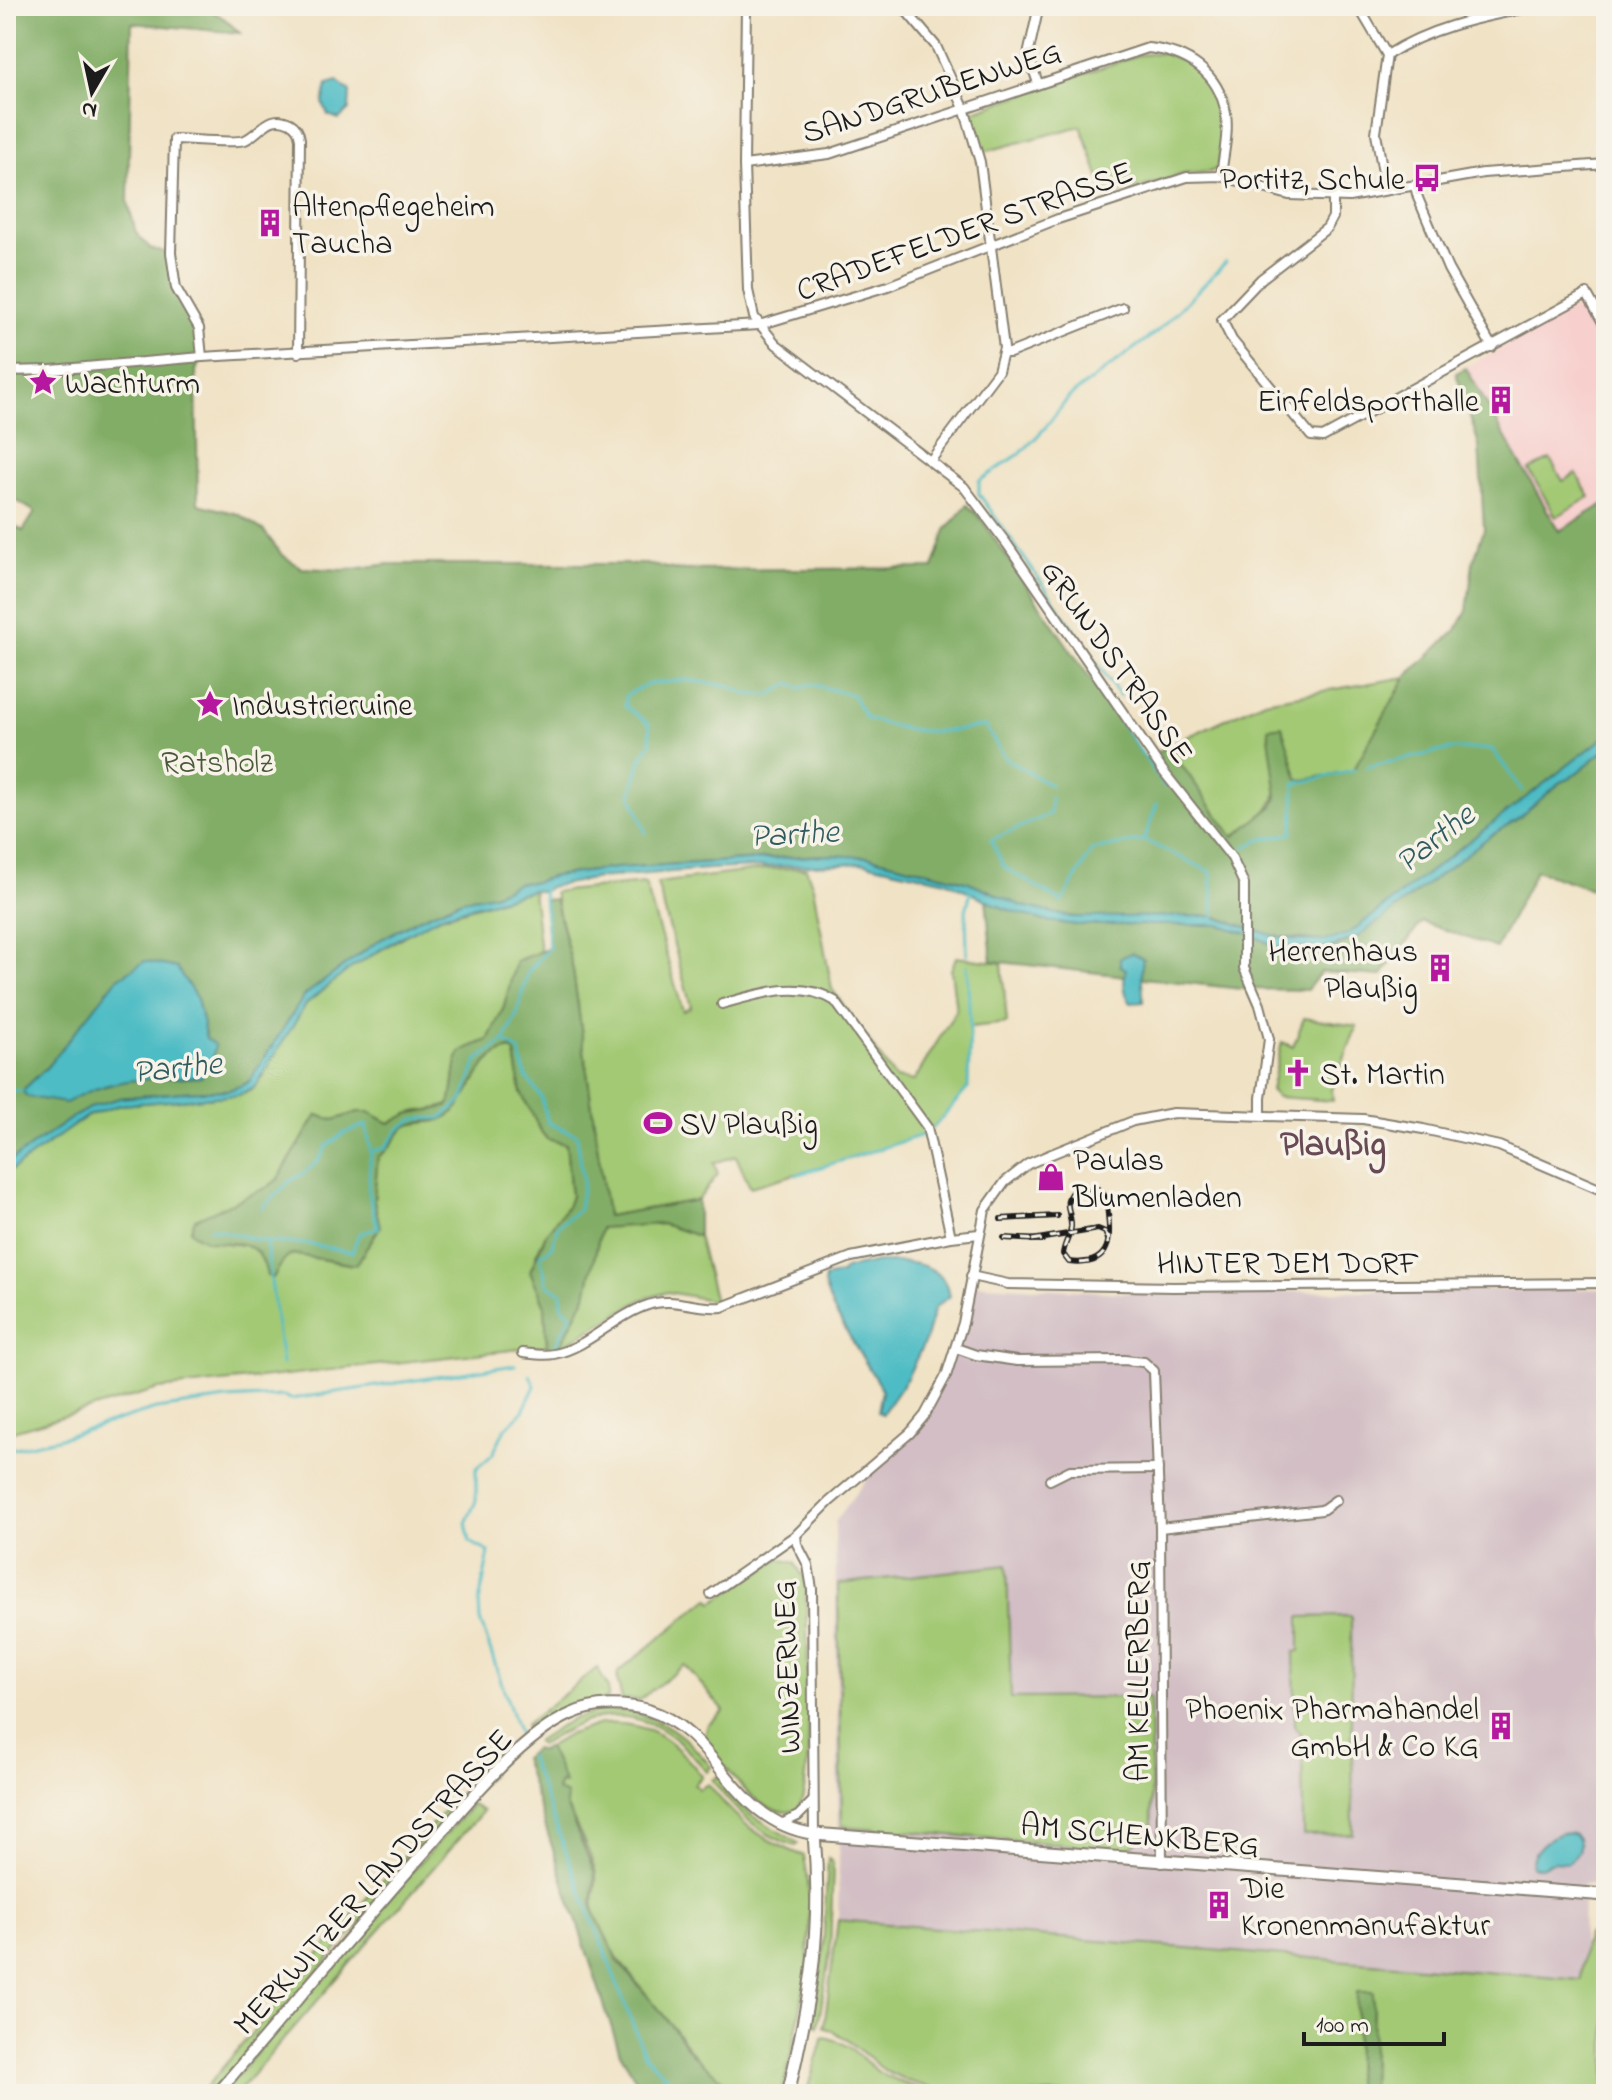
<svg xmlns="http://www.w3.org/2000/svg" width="1612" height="2100" font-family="'Indie Flower',sans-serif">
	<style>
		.built { fill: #f7d0ce }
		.industrial { fill: #d2bec4 }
		.green { fill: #a3c974; stroke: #607248; stroke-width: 2 }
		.forest { fill: #82ad66; stroke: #4f6441; stroke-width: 2; fill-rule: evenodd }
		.water { fill: #4ebcc4; stroke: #356c70; stroke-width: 2 }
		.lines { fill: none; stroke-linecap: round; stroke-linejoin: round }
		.stream { stroke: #4ebcc4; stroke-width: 3 }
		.minor-casing { stroke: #867f70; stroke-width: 12 }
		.tertiary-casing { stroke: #867f70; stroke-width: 14 }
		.secondary-casing { stroke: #867f70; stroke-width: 15 }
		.minor { stroke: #fff; stroke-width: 8 }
		.tertiary { stroke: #fff; stroke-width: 10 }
		.secondary { stroke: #fff; stroke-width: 11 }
		.rail-casing { stroke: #1c1c1c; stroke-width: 6 }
		.rail { stroke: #f7f3e8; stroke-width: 3; stroke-dasharray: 9; stroke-linecap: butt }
		.labels { text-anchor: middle; stroke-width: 7; stroke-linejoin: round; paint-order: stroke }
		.street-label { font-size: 32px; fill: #1c1c1c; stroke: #f7f3e8 }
		.poi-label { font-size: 32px; fill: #1c1c1c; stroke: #f7f3e8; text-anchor: start }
		.park-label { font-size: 32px; fill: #4b593b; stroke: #f7f3e8 }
		.water-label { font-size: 34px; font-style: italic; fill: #305c5f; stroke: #f7f3e8 }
		.quarter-label { font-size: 36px; font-weight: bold; fill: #684a55; stroke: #f7f3e8 }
	</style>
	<rect width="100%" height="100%" fill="#f7f3e8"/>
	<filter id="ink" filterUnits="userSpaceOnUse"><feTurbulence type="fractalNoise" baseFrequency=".0125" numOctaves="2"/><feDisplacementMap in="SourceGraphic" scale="16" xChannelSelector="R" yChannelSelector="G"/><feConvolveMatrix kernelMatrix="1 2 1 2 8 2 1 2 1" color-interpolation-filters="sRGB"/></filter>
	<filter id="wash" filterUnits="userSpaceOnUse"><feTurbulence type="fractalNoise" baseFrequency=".006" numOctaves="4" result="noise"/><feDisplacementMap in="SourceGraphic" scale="32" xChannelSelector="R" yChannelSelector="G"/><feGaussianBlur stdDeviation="1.8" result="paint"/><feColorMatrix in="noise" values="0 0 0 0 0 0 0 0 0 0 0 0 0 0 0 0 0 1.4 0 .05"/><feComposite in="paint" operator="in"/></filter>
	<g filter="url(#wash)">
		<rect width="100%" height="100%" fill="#f0e2c5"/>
		<polygon class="built" points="1579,306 1591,310 1606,336 1606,526 1563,539 1466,367"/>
		<polygon class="industrial" points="970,1284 1124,1293 1606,1289 1606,1885 1583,1884 1582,1980 838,1920 839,1852 835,1522 879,1462 910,1433 946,1376"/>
		<g class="green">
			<path d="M1162 53C1193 60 1221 84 1223 117 1224 134 1220 152 1218 168L1210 172 1184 174 1107 198 1081 126 980 153 969 113 1138 55Z"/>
			<polygon points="1550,459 1563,481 1576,473 1590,497 1556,517 1529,470"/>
			<path d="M1406 677 1354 770 1304 780 1298 779 1277 787C1276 811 1251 823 1233 837L1168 746 1264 701Z"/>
			<polygon points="806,868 813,887 832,989 895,1078 914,1081 956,1010 951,970 956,957 1002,963 1007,1023 970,1027 968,1088 934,1127 923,1135 849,1159 750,1187 736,1156 714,1163 718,1174 698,1200 607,1216 573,970 554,892 645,883 683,1011 691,1007 657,883 766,869"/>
			<path d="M533 890 540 952 516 961 504 1007 489 1040C481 1043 471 1046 464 1050 452 1057 456 1091 449 1105 435 1111 416 1110 408 1114 401 1117 396 1121 388 1123L369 1112H358L334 1120 317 1115 278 1179 268 1187 234 1202 208 1241 250 1246 262 1256 272 1278 283 1260 292 1254 352 1265 378 1219 374 1201 378 1157C393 1148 398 1131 407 1126 420 1120 437 1126 448 1115 467 1095 482 1054 511 1049L515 1054 521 1093 542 1133 547 1139 566 1144 571 1195 568 1205 547 1232 536 1254 539 1291 545 1306 547 1346 159 1389 6 1433V1174L87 1116 120 1105 239 1095 252 1090 262 1079 277 1048 307 1003 348 970 431 920Z"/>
			<polygon points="1304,1018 1357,1026 1332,1090 1333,1101 1277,1097 1271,1090 1282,1042 1293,1047"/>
			<polygon points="662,1224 698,1236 715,1301 668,1292 643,1299 560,1347 586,1295 601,1227"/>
			<path d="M780 1559 795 1563 804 1578 806 1591C806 1634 816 1778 798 1810 760 1824 724 1764 704 1739L708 1724 724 1711 685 1665 639 1700 622 1699 617 1680 618 1672 709 1598 713 1602Z"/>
			<polygon points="1007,1565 1011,1698 1150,1697 1152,1828 1128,1850 842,1826 838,1584"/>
			<polygon points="1349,1616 1351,1618 1353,1834 1303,1835 1302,1736 1295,1726 1294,1652 1300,1651 1300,1617"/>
			<path d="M597 1668 608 1687V1698C578 1711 560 1708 533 1734L525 1725Z"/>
			<path d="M603 1711C650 1708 683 1731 711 1767L707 1772C675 1732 638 1704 584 1722 568 1728 554 1737 540 1745L536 1742 572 1719Z"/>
			<path d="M600 1724C650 1720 673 1739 702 1776L694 1784 699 1789 708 1784C739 1823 758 1838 804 1856 820 1936 800 2017 782 2094 765 2094 748 2096 734 2088 700 2069 681 2037 658 2008 631 1975 608 1953 594 1911 590 1900 598 1887 596 1875 592 1854 569 1809 557 1791L560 1782 548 1747 570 1734Z"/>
			<polygon points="485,1765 491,1774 210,2094 200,2094 365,1900"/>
			<path d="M718 1776 750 1814 798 1843 796 1846C760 1836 734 1810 712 1780Z"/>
			<polygon points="472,1805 483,1811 236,2094 222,2094 375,1912"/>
			<polygon points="828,1858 833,1863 830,1952 818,2026 813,2023 823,1952"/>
			<path d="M1596 1902 1606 1903V2094H1371L1373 1992 1357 1993 1355 2094H957C933 2087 901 2083 880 2067 861 2053 848 2036 824 2027L838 1920 1581 1980 1584 1944 1586 1943 1587 1934H1595Z"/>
			<path d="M823 2037C854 2042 857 2058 880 2073 898 2084 921 2088 940 2094H806Z"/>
		</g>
		<g class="forest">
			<path d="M6 6H204L225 19 240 33 132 23 128 202 136 233 151 249 171 253C172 264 173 276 175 286 185 321 213 327 196 371L198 504 238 514 264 531 282 555 302 568 345 570 389 564H645L678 570 933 568 946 530 967 505 979 516 1145 759 1168 746 1233 837 1273 806 1277 797 1268 728 1282 726 1298 779 1305 780 1353 770 1406 677 1457 629 1467 611 1473 562 1484 529 1479 445 1456 373 1466 368 1559 531 1606 503V736L1362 924 1345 936 1323 941 1272 936 1217 917 1085 918 1061 915 1010 903 989 890 962 880 870 857 820 855 616 868 554 876 535 882 518 883 493 894 462 900 418 919 378 941 305 995 252 1078 245 1084 229 1090 182 1092 120 1098 94 1106 73 1117 6 1164V520L23 531 35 512 6 494ZM197 999 206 1039 201 1077 130 1079 82 1093 22 1091 47 1067 74 1035Z"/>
			<polygon points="1606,749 1606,894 1536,870 1496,948 1422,922 1381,976 1321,972 1307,990 1241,989 992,961 986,898 1003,908 1047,921 1077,925 1219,925 1249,934 1277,947 1318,950 1334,948 1351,940 1382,919 1490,836 1516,820 1561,782 1569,779"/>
			<path d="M555 899 573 970 607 1216 698 1200V1236L662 1224 601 1228 586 1295 560 1347 553 1350 547 1346 545 1306 530 1271 547 1232 568 1205 571 1196 566 1144 547 1139 542 1133 521 1093 515 1054 511 1049C478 1055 475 1092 454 1112 440 1125 423 1119 407 1126 399 1130 392 1149 378 1157L374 1200 380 1227 356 1265 292 1254 283 1261 273 1278 267 1276C256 1221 217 1259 190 1230L195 1219 268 1187 278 1179 317 1115 334 1120 358 1112H369L389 1123C396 1121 401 1117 408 1114 417 1110 434 1112 449 1105 456 1091 452 1057 464 1050 472 1046 481 1043 488 1040L504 1007 516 961 549 948 544 900Z"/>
			<polygon points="548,1747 565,1784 560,1783 557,1791 567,1795 566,1805 595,1873 592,1907 618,1962 658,2008 693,2055 733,2088 749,2094 645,2094 620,2053 523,1758 534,1749 541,1751"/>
			<polygon points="1357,1992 1373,1992 1371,2094 1355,2094"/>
		</g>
		<g class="water">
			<polygon points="337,82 350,92 349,110 339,119 328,115 323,103 327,85"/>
			<polygon points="1606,736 1606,749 1569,779 1561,782 1516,820 1490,836 1382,919 1357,937 1327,949 1277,947 1249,934 1219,925 1077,925 1044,921 1003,908 946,881 865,863 708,869 598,878 549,887 543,892 533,890 443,915 399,938 348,970 307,1003 255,1087 239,1095 120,1105 87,1116 6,1174 6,1164 73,1117 93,1106 120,1098 182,1092 229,1090 248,1083 305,995 378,941 418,919 462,900 493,894 518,883 535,882 554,876 616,868 829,855 870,857 969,882 1022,906 1071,917 1211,916 1275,936 1297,940 1323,941 1348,934"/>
			<path d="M1132 953 1143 959C1139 972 1144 988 1143 1002L1131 1003C1124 994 1123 981 1126 969L1120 966V958Z"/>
			<path d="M145 961 177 968 197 999 206 1039 215 1045 211 1066 201 1077C154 1078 107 1077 66 1103L28 1097 22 1091 47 1067 117 979Z"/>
			<path d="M878 1262C909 1262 942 1260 950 1296L935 1307 925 1341 907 1378 882 1414 878 1412 882 1390 832 1307 824 1284 825 1278 841 1274 845 1269Z"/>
			<path d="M1561 1833 1574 1834 1578 1838C1582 1849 1576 1855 1568 1863L1552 1862 1541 1867H1531C1531 1851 1546 1839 1561 1833Z"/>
		</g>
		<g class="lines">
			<g class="stream">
				<polyline points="1082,640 979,494 979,481 1021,453 1045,428 1069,397 1159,330 1226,262"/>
				<polyline points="1086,648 1120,696"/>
				<polyline points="1120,722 1165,787"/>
				<polyline points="1367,767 1451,749 1492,749 1522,790"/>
				<polyline points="1051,798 1050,814 991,840 1004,867 1062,902 1092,850 1144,840 1211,872 1214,918"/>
				<path d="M646 833 631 794 642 757 651 743 649 724 625 706 626 695 648 684 686 680 731 686 745 694 770 695 791 683 799 688 811 684 853 695 866 718C913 734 937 734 985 726L1005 758 1050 785"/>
				<polyline points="1144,840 1157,804"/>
				<polyline points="1245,847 1259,840 1293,833 1295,784 1354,770"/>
				<polyline points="543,888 549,948 528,972 517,1014 504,1041 519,1051 526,1077 541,1096 548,1123 577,1135 583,1181 579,1209 558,1226 551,1248 540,1255 547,1284 561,1293 562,1306 571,1315 553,1350"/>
				<polyline points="967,955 966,910 972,889"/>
				<polyline points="6,1090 22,1091"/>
				<polyline points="934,1127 968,1088 970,1027 967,965"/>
				<polyline points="796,1175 923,1135"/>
				<polyline points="262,1208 290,1181 306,1172 318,1161 327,1146 344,1133 366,1125 371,1152"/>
				<polyline points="210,1228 266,1242 308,1244 352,1252 359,1234 378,1228 368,1192 371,1152 386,1147 399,1129 414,1119 441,1118 463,1100 477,1061 504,1041"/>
				<polyline points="266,1242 282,1364"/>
				<polyline points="6,1450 57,1439 156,1409 226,1399 283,1396 291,1399 515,1365"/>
				<polyline points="521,1740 480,1620 479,1603 489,1552 470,1542 466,1523 476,1501 476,1469 493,1454 504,1430 523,1411 535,1386 530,1375"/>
				<polyline points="529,1756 645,2056 669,2079 704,2094"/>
			</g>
		</g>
	</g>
	<g filter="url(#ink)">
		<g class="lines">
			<defs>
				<g id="minor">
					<polyline points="746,6 744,165 748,290 754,317 776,344 964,487 1007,544 1163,771 1232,858 1244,884 1244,968 1260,1005 1269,1039 1261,1098 1261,1114"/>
					<polyline points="902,6 936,46 964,108 980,162 1004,348 998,371 931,460"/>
					<polyline points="1358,6 1387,55 1376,133 1386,190"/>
					<path d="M1387 55C1434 25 1484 17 1537 6"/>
					<polyline points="1038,83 1028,55 1039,6"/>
					<path d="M744 165 829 154 1148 48C1187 52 1219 72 1226 114 1229 133 1223 157 1221 176"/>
					<polyline points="1415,186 1418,198 1448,269 1492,347"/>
					<polyline points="1333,198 1333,217 1327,228 1261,279 1222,320 1232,340 1311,436 1323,437 1587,294 1606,328"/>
					<polyline points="1004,353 1010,353 1123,308"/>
					<path d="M202 357 199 328 176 288 171 253 174 139C188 139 235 144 245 140 261 133 269 112 290 123 297 127 299 132 300 139L298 353"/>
					<polyline points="6,371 51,370 202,357 759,325 888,286 1058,219 1187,177 1221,176 1289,195 1349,197 1483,173 1606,164"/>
					<path d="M722 1004C758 994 801 979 835 1001L927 1127 951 1237"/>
					<polyline points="971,1276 1008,1284 1173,1287 1606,1283"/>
					<polyline points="956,1348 976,1355 1017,1361 1124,1360 1144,1362 1154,1371 1160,1528 1162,1863"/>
					<path d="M523 1353C532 1354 545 1356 554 1354 589 1347 614 1316 648 1305 672 1296 697 1310 722 1307L851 1257 951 1237 979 1234"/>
					<polyline points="1050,1480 1070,1470 1158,1469"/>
					<polyline points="1160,1528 1322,1510 1336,1500"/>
					<polyline points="796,1535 797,1544 808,1565 812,1589 814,1834"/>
					<polyline points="711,1594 796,1535 829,1502 910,1433 925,1415 946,1376 963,1323 985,1210 1005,1182 1028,1164 1049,1155 1133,1121 1173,1113 1363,1119 1423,1129 1499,1146 1606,1192"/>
					<polyline points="781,1824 798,1816 813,1801"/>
				</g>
				<path id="tertiary" d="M216 2094C288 2011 358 1927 430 1846 466 1804 521 1736 571 1714 595 1703 623 1703 648 1710 721 1733 728 1821 814 1834"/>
				<path id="secondary" d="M788 2094C810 2000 823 1931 814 1834L1606 1895"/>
			</defs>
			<use href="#minor" class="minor-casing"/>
			<use href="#tertiary" class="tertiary-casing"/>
			<use href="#secondary" class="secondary-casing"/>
			<use href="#minor" class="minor"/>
			<use href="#tertiary" class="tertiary"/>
			<use href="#secondary" class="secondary"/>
			<defs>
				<g id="rail">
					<path d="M1076 1189H1098L1106 1197C1110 1232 1118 1268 1069 1262L1063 1254C1064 1244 1070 1236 1071 1227 1072 1213 1060 1199 1076 1189Z"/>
					<polyline points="1001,1219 1057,1216"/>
					<polyline points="1004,1238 1042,1240"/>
					<polyline points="1032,1240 1098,1229 1105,1232 1108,1239"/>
				</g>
			</defs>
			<use href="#rail" class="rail-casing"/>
			<use href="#rail" class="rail"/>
		</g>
	</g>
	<defs>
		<symbol id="bus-bare" viewBox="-9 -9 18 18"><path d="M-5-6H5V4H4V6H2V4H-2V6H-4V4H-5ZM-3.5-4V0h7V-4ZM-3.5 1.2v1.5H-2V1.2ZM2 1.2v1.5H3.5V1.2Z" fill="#b5179e" stroke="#f7f3e8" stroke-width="2.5" paint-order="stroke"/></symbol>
		<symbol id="building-bare" viewBox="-9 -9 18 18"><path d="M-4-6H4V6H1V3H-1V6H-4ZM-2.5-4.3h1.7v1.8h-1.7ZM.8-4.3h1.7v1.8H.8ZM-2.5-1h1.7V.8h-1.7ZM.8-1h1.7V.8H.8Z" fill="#b5179e" stroke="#f7f3e8" stroke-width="2.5" paint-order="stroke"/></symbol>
		<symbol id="sight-bare" viewBox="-9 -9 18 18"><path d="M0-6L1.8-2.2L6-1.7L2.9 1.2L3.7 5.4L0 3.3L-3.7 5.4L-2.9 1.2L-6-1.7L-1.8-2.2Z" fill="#b5179e" stroke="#f7f3e8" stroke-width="2.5" paint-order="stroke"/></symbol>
		<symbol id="church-bare" viewBox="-9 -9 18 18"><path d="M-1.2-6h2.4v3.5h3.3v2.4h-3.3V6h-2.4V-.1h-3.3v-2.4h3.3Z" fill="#b5179e" stroke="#f7f3e8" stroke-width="2.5" paint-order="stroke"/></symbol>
		<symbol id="stadium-bare" viewBox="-9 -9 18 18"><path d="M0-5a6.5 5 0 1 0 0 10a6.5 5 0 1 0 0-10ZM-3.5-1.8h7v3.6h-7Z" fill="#b5179e" stroke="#f7f3e8" stroke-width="2.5" paint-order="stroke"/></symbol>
		<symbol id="shop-bare" viewBox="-9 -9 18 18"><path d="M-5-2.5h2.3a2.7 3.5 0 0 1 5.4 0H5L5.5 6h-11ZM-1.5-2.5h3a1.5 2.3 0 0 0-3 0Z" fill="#b5179e" stroke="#f7f3e8" stroke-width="2.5" paint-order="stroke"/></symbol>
	</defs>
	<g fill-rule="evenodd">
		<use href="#bus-bare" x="1407" y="158" width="40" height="40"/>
		<use href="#building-bare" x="250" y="203" width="40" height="40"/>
		<use href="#sight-bare" x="23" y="362" width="40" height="40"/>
		<use href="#building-bare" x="1481" y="380" width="40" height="40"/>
		<use href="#sight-bare" x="190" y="684" width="40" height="40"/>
		<use href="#building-bare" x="1420" y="948" width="40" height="40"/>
		<use href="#church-bare" x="1278" y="1053" width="40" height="40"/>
		<use href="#stadium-bare" x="638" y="1103" width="40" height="40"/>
		<use href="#shop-bare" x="1031" y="1157" width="40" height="40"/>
		<use href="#building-bare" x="1481" y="1706" width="40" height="40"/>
		<use href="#building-bare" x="1199" y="1885" width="40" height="40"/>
	</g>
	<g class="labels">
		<g class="street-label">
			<text transform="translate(931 91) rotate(-18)" y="11">SANDGRUBENWEG</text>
			<text transform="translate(964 230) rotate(-20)" y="11">CRADEFELDER STRASSE</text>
			<text transform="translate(1118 661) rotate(55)" y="11">GRUNDSTRASSE</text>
			<text x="1288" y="1273">HINTER DEM DORF</text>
			<text transform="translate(786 1667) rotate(-92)" y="11">WINZERWEG</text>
			<text transform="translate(1137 1671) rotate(-90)" y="11">AM KELLERBERG</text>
			<text transform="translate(1140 1834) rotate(5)" y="11">AM SCHENKBERG</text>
			<text transform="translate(372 1881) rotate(-48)" y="11">MERKWITZER LANDSTRASSE</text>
		</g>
		<g class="poi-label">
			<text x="1405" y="189" text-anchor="end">Portitz, Schule</text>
			<text x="292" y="216">Altenpflegeheim<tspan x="292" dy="37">Taucha</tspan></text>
			<text x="65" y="393">Wachturm</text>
			<text x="1479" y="411" text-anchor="end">Einfeldsporthalle</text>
			<text x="232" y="715">Industrieruine</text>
			<text x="1418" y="961" text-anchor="end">Herrenhaus<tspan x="1418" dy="37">Plaußig</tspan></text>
			<text x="1320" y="1084">St. Martin</text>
			<text x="680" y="1134">SV Plaußig</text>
			<text x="1073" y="1170">Paulas<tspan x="1073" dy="37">Blumenladen</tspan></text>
			<text x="1479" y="1719" text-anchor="end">Phoenix Pharmahandel<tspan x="1479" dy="37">GmbH &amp; Co KG</tspan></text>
			<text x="1241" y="1898">Die<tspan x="1241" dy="37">Kronenmanufaktur</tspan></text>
		</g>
		<g class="park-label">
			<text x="217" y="772">Ratsholz</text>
		</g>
		<g class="water-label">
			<text transform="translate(794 832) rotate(-3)" y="12">Parthe</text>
			<text transform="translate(1434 837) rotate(-38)" y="12">Parthe</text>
			<text transform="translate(177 1066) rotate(-6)" y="12">Parthe</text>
		</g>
		<g class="quarter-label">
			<text x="1333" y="1155">Plaußig</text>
		</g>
	</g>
	<rect width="1612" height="2100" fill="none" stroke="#f7f3e8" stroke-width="32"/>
	<g transform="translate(92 92) rotate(189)" stroke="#f7f3e8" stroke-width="6" paint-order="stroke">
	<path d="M0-6L14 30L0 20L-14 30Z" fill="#1c1c1c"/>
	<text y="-12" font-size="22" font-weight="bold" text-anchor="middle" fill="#1c1c1c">N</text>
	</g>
	<path d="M1304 2032v12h140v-12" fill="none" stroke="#1c1c1c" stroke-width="4"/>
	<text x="1316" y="2032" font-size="24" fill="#1c1c1c" stroke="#f7f3e8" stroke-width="6" paint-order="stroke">100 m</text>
</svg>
